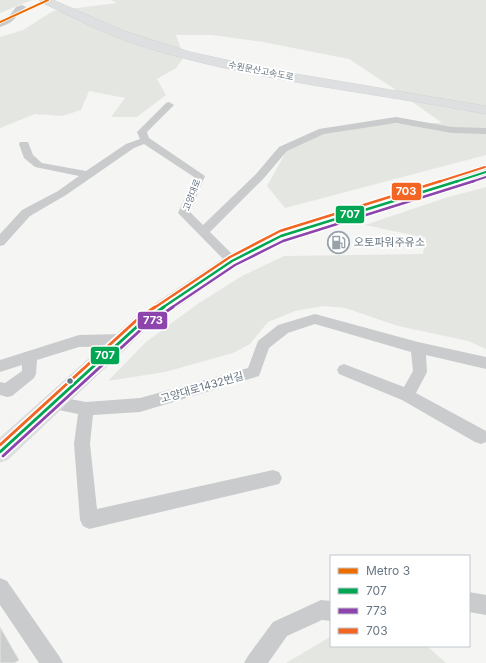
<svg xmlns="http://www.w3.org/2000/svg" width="486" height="663" font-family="Inter,'Noto Sans KR',sans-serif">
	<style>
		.green { fill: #e4e7e1 }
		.building { fill: #cccece; stroke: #e4e4e4 }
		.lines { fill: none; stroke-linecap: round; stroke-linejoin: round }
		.major-casing { stroke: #d1d2d2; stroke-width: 1 }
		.highway-casing { stroke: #d2d3d3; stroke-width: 1 }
		.minor { fill: #cacbcc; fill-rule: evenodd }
		.major { fill: #dedfe0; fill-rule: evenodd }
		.highway { fill: #dedfe0; fill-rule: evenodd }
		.bus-1-far2-casing { stroke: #fff; stroke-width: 4 }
		.bus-1-far1-casing { stroke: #fff; stroke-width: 5 }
		.bus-1-casing { stroke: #fff; stroke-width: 6 }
		.bus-2-far2-casing { stroke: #fff; stroke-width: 4 }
		.bus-2-far1-casing { stroke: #fff; stroke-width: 5 }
		.bus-2-casing { stroke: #fff; stroke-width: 6 }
		.bus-3-far2-casing { stroke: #fff; stroke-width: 4 }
		.bus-3-far1-casing { stroke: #fff; stroke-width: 5 }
		.bus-3-casing { stroke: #fff; stroke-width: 6 }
		.bus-1-far2 { stroke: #00a651; stroke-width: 2 }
		.bus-1-far1 { stroke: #00a651; stroke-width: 2.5 }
		.bus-1 { stroke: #00a651; stroke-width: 3 }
		.bus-2-far2 { stroke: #8e44ad; stroke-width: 2 }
		.bus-2-far1 { stroke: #8e44ad; stroke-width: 2.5 }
		.bus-2 { stroke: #8e44ad; stroke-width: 3 }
		.bus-3-far2 { stroke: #f26522; stroke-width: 2 }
		.bus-3-far1 { stroke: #f26522; stroke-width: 2.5 }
		.bus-3 { stroke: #f26522; stroke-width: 3 }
		.metro-1-casing { stroke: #fff; stroke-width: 3.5 }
		.metro-1 { stroke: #ed6c00; stroke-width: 2 }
		.bus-dot { fill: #667683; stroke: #fff; stroke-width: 1.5 }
		.labels { text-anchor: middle; stroke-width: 4; stroke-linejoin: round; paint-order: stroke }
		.far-street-label { font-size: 9px; fill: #667683; stroke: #fff }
		.poi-label { font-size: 11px; fill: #667683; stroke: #fff; text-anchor: start }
		.street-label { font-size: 11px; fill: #667683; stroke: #fff }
		.line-badge { stroke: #fff; stroke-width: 1.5 }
		.badge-label { font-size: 11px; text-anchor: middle; font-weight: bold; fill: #fff }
	</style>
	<rect width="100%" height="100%" fill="#f5f5f4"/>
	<g class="green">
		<polygon points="0,0 32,0 0,13"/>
		<polygon points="111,0 486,0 486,155 285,208 267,186 287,150 324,133 371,124 442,123 393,88 349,59 263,42 212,35 176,35 184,57 176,68 157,79 166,95 137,117 111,117 125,98 89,91 81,110 62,116 35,114 0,128 0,37 23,30 53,11 117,3"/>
		<polygon points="486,187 486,349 468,341 398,326 345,308 323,306 295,311 268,322 250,344 233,353 165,372 108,381 146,342 199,303 242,276 284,256 423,254 426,238 365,225 445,198"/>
		<polygon points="330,637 331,646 427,646 446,663 286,663"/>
	</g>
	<polygon class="building" points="0,627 19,660 15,663 0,663"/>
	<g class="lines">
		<defs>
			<polygon id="major" points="486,168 486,176 286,240 238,265 149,326 8,459 0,462 0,438 137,316 226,257 276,232"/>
			<path id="highway" d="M40 0H53L124 31 190 52 272 70 486 106V114C371 92 253 81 141 46 107 35 74 18 41 2Z"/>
		</defs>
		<use href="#major" class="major-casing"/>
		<use href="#highway" class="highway-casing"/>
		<g class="minor">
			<path d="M22 5 26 7C14 16 17 22 0 27V22L7 19 16 7Z"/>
			<polygon points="169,102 174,105 147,132 149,138 205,176 190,212 203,225 256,174 279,147 319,129 396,117 452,127 486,128 486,134 452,133 396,123 324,134 287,151 264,178 210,232 236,258 238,261 236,264 232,265 228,264 178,213 194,177 144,144 134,148 66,195 30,216 4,245 0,246 0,234 22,210 58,191 79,176 35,167 24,158 19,144 20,142 28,142 33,155 42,163 86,171 126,144 140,139 137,132 166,103"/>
			<polygon points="315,314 418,342 486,357 486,369 426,355 427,372 416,393 486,431 486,442 481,444 475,442 402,400 339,374 337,370 339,366 344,364 404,387 413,371 411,352 315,324 288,333 269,348 259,376 140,412 93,415 90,444 97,509 273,470 279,472 282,478 279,484 89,529 83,526 80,520 74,444 78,414 49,408 46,403 49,398 54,396 86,402 140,398 248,368 258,341 278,325"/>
			<polygon points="123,334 128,336 130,340 128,344 123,346 79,347 37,360 36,374 34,378 12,396 7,397 0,395 0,382 5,383 22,371 22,365 0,372 0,360 79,335"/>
			<polygon points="0,578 7,581 59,656 63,663 39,663 0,605"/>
			<polygon points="469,592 486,595 486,615 469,612"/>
			<polygon points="321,600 331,601 331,621 322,620 287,636 268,663 244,663 248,656 273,622"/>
		</g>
		<use href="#major" class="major"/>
		<use href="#highway" class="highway"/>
		<defs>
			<polyline id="bus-1-far2" points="455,182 486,172"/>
			<polyline id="bus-1-far1" points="162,308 232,261 281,236 458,181"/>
			<polyline id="bus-1" points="0,452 143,321 164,307"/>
			<polyline id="bus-2-far2" points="471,182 486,177"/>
			<polyline id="bus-2-far1" points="171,308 235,265 283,241 474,181"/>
			<polyline id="bus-2" points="3,456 146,325 173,307"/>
			<polyline id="bus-3-far2" points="438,182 485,167"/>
			<polyline id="bus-3-far1" points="154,308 230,257 280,231 441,181"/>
			<polyline id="bus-3" points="0,445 140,317 155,307"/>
		</defs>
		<use href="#bus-1-far2" class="bus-1-far2-casing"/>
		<use href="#bus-1-far1" class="bus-1-far1-casing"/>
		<use href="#bus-1" class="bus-1-casing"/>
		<use href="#bus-2-far2" class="bus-2-far2-casing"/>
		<use href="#bus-2-far1" class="bus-2-far1-casing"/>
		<use href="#bus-2" class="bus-2-casing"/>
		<use href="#bus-3-far2" class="bus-3-far2-casing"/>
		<use href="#bus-3-far1" class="bus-3-far1-casing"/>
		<use href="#bus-3" class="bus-3-casing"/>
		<use href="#bus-1-far2" class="bus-1-far2"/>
		<use href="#bus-1-far1" class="bus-1-far1"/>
		<use href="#bus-1" class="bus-1"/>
		<use href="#bus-2-far2" class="bus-2-far2"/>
		<use href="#bus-2-far1" class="bus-2-far1"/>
		<use href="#bus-2" class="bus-2"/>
		<use href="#bus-3-far2" class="bus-3-far2"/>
		<use href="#bus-3-far1" class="bus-3-far1"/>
		<use href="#bus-3" class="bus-3"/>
		<defs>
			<polyline id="metro-1" points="0,22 48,0"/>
		</defs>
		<use href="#metro-1" class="metro-1-casing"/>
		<use href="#metro-1" class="metro-1"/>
	</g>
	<defs>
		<symbol id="fuel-ring" viewBox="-11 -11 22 22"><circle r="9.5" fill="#fff" stroke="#98a2ab" stroke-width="1.5"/><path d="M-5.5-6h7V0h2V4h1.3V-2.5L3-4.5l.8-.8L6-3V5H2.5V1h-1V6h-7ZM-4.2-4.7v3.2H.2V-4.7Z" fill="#98a2ab"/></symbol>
	</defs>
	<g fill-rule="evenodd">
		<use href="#fuel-ring" x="326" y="230" width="25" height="25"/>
	</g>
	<circle class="bus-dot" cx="70" cy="381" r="3.5"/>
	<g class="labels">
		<g class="far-street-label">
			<text transform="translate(261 71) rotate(11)" y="3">수원문산고속도로</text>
			<text transform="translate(192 195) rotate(-69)" y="3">고양대로</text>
		</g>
		<g class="poi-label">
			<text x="354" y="246">오토파워주유소</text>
		</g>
		<g class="street-label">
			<text transform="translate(202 387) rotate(-16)" y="4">고양대로1432번길</text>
		</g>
	</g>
	<g class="line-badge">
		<rect x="391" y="182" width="31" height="19" rx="4" fill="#f26522"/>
		<rect x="335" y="205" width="30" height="19" rx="4" fill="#00a651"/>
		<rect x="137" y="311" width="31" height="19" rx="4" fill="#8e44ad"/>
		<rect x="90" y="346" width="30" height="19" rx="4" fill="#00a651"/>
	</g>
	<g class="badge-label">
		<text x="406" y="195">703</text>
		<text x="350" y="218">707</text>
		<text x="153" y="324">773</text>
		<text x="105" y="359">707</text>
	</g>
	<rect x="330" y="555" width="140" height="92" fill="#ffffff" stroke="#c2c8cd"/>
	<rect x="338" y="568" width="20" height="6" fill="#ed6c00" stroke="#c2c8cd"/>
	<text x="366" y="575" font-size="12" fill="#667683">Metro 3</text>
	<rect x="338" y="588" width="20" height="6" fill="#00a651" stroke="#c2c8cd"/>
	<text x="366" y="595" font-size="12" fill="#667683">707</text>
	<rect x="338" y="608" width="20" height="6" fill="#8e44ad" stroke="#c2c8cd"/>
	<text x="366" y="615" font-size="12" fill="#667683">773</text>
	<rect x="338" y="628" width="20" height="6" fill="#f26522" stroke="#c2c8cd"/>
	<text x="366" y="635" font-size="12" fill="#667683">703</text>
</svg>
